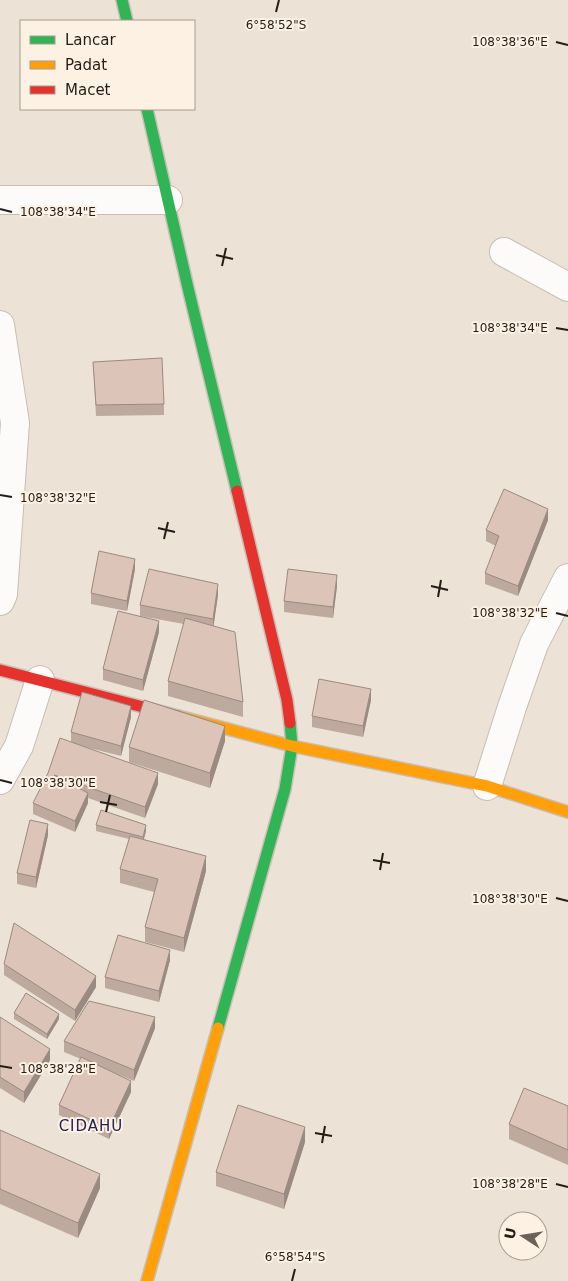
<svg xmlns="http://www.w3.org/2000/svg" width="568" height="1281" font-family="'DejaVu Sans',sans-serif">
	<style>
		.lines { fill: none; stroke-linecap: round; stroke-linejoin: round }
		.street-casing { stroke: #c7bfb5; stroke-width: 30 }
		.fast-casing { stroke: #c7bfb5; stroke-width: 14 }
		.slow-casing { stroke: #c7bfb5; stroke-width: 14 }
		.jam-casing { stroke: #c7bfb5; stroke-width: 14 }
		.street { stroke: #fcfbf9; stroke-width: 28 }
		.fast { stroke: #30b455; stroke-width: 11 }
		.slow { stroke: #ff9f0a; stroke-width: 11 }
		.jam { stroke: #e5322d; stroke-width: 11 }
		.wall { fill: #bda99e }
		.shaded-wall { fill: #9a8a81 }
		.building { fill: #dcc5b8; stroke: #9a8a81 }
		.ticks { fill: none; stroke: #241d15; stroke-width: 2 }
		.labels { text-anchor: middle; stroke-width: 4; stroke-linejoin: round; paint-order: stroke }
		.quarter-label { font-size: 15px; letter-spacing: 1px; fill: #24215a; stroke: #fdf1e3 }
		.ticks-label { font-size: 12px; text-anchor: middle; fill: #241d15; stroke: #fdf1e3; stroke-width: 4; stroke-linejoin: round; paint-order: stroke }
	</style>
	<rect width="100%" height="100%" fill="#ece2d5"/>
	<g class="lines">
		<defs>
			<g id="street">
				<polyline points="0,200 168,200"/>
				<polyline points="504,252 568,287"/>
				<polyline points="0,325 15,423 3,594 0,601"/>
				<polyline points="0,780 19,746 40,680"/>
				<polyline points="487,786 512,707 534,644 568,578"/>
			</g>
			<g id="fast">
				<polyline points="122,0 127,21"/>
				<polyline points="147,109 188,288 237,491"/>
				<polyline points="218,1028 285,789 292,746 290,723"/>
			</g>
			<g id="slow">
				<polyline points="178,716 292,746 487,786 568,812"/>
				<polyline points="147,1281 218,1028"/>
			</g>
			<g id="jam">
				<polyline points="237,491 287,700 290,723"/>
				<polyline points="0,670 178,716"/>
			</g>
		</defs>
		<use href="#street" class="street-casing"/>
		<use href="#fast" class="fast-casing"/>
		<use href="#slow" class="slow-casing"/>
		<use href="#jam" class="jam-casing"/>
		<use href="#street" class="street"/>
		<use href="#fast" class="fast"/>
		<use href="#slow" class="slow"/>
		<use href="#jam" class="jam"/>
	</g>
	<g class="wall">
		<polygon points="93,362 164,404 164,415 96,416"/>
		<polygon points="548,520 518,596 485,584 485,573 496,546 486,541 486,530"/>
		<polygon points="135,569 127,611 91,604 91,593"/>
		<polygon points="337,586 333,618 284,612 284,601"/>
		<polygon points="218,595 213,626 243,702 243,717 168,696 168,681 184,624 140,616 140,605"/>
		<polygon points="159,632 143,691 103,680 103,669"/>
		<polygon points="371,700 363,737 312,727 312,716"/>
		<polygon points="131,717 121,756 77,745 158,784 145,818 88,798 88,803 75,832 33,814 33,803 71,742 71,732"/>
		<polygon points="225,741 210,788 129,762 129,747"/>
		<polygon points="96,825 146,831 144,839 206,871 184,952 145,942 145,927 154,892 120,883 120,869 129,839 96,831"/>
		<polygon points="48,835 36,888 17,884 17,873"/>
		<polygon points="170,960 159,1002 105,988 105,977"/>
		<polygon points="4,964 96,987 75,1021 4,975"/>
		<polygon points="14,1013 59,1019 47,1039 14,1019"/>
		<polygon points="0,1017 50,1060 24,1103 0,1088"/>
		<polygon points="155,1028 134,1081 105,1069 131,1092 109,1139 59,1115 59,1105 81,1059 64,1052 64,1041"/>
		<polygon points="568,1106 568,1165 509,1139 509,1124"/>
		<polygon points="0,1130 100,1188 78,1238 0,1204"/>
		<polygon points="305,1142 284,1209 216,1186 216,1172"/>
	</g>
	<g class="shaded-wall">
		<polygon points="548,509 548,520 518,596 518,586"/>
		<polygon points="135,559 135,569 127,611 127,601"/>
		<polygon points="337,575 337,586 333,618 333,607"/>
		<polygon points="218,584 218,595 213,630 213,619"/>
		<polygon points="159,621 159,632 143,691 143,680"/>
		<polygon points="371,689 371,700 363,737 363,726"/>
		<polygon points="131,706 131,717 121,756 121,746"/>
		<polygon points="225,726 225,741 210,788 210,773"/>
		<polygon points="158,773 158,784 145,818 145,807"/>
		<polygon points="88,793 88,803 75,832 75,821"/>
		<polygon points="48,824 48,835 36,888 36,877"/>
		<polygon points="146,825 146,831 143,842 143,837"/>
		<polygon points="206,856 206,871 184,952 184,938"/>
		<polygon points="170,950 170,960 159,1002 159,991"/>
		<polygon points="96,976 96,987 75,1021 75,1010"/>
		<polygon points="59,1014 59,1019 47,1039 47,1034"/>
		<polygon points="155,1017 155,1028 134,1081 134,1070"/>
		<polygon points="50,1049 50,1060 24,1103 24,1092"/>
		<polygon points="131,1081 131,1092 109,1139 109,1128"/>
		<polygon points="305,1127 305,1142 284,1209 284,1194"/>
		<polygon points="100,1174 100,1188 78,1238 78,1223"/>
	</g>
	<g class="building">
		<polygon points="162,358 164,404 96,405 93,362"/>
		<polygon points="504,489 548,509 518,586 485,573 499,536 486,530"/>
		<polygon points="99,551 135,559 127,601 91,593"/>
		<polygon points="149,569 218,584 213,619 140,605"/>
		<polygon points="288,569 337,575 333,607 284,601"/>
		<polygon points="118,611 159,621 143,680 103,669"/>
		<polygon points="185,618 235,632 243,702 168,681"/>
		<polygon points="319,679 371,689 363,726 312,716"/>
		<polygon points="82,692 131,706 121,746 71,732"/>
		<polygon points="144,700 225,726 210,773 129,747"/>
		<polygon points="60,738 158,773 145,807 54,775 88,793 75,821 33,803 48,773"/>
		<polygon points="101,810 146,825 143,837 96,825"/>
		<polygon points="30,820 48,824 36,877 17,873"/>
		<polygon points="130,836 206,856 184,938 145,927 158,879 120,869"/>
		<polygon points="14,923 96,976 75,1010 4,964"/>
		<polygon points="118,935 170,950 159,991 105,977"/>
		<polygon points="26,993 59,1014 47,1034 14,1013"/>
		<polygon points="89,1001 155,1017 134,1070 64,1041"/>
		<polygon points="0,1017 50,1049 24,1092 0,1077"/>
		<polygon points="81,1057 131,1081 109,1128 59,1105"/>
		<polygon points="524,1088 568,1106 568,1150 509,1124"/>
		<polygon points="238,1105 305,1127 284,1194 216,1172"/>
		<polygon points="0,1130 100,1174 78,1223 0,1189"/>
	</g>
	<path class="ticks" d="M276 12 279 0M556 42 568 45M0 209 12 212M216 255 233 259M222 266 226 248M556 328 568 330M0 495 12 497M158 528 175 532M164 539 168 522M431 586 448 590M438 597 441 580M556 613 568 616M0 780 12 783M100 802 117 805M106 812 110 795M373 860 390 863M380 870 383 853M556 898 568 901M0 1066 12 1068M315 1133 332 1136M322 1143 325 1126M556 1184 568 1187M292 1281 295 1269"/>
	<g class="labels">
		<g class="quarter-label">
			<text x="91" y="1131">CIDAHU</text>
		</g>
	</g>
	<g class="ticks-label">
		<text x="276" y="29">6°58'52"S</text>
		<text x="510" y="46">108°38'36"E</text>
		<text x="58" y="216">108°38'34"E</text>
		<text x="510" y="332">108°38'34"E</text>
		<text x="58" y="502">108°38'32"E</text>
		<text x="510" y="617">108°38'32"E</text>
		<text x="58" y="787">108°38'30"E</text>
		<text x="510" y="903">108°38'30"E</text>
		<text x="58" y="1073">108°38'28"E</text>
		<text x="510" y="1188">108°38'28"E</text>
		<text x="295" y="1261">6°58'54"S</text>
	</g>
	<rect x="20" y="20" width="175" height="90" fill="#fdf1e3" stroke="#a69c91"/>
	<rect x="30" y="36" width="25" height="8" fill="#30b455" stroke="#a69c91"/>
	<text x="65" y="45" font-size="15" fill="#241d15">Lancar</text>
	<rect x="30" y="61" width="25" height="8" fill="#ff9f0a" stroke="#a69c91"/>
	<text x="65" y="70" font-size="15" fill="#241d15">Padat</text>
	<rect x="30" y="86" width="25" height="8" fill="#e5322d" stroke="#a69c91"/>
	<text x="65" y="95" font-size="15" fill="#241d15">Macet</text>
	<g transform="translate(523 1236) rotate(282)"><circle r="24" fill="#fdf1e3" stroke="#a69c91"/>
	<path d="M0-4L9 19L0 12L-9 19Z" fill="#6a6258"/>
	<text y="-8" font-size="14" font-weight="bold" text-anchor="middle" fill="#241d15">U</text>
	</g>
</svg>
